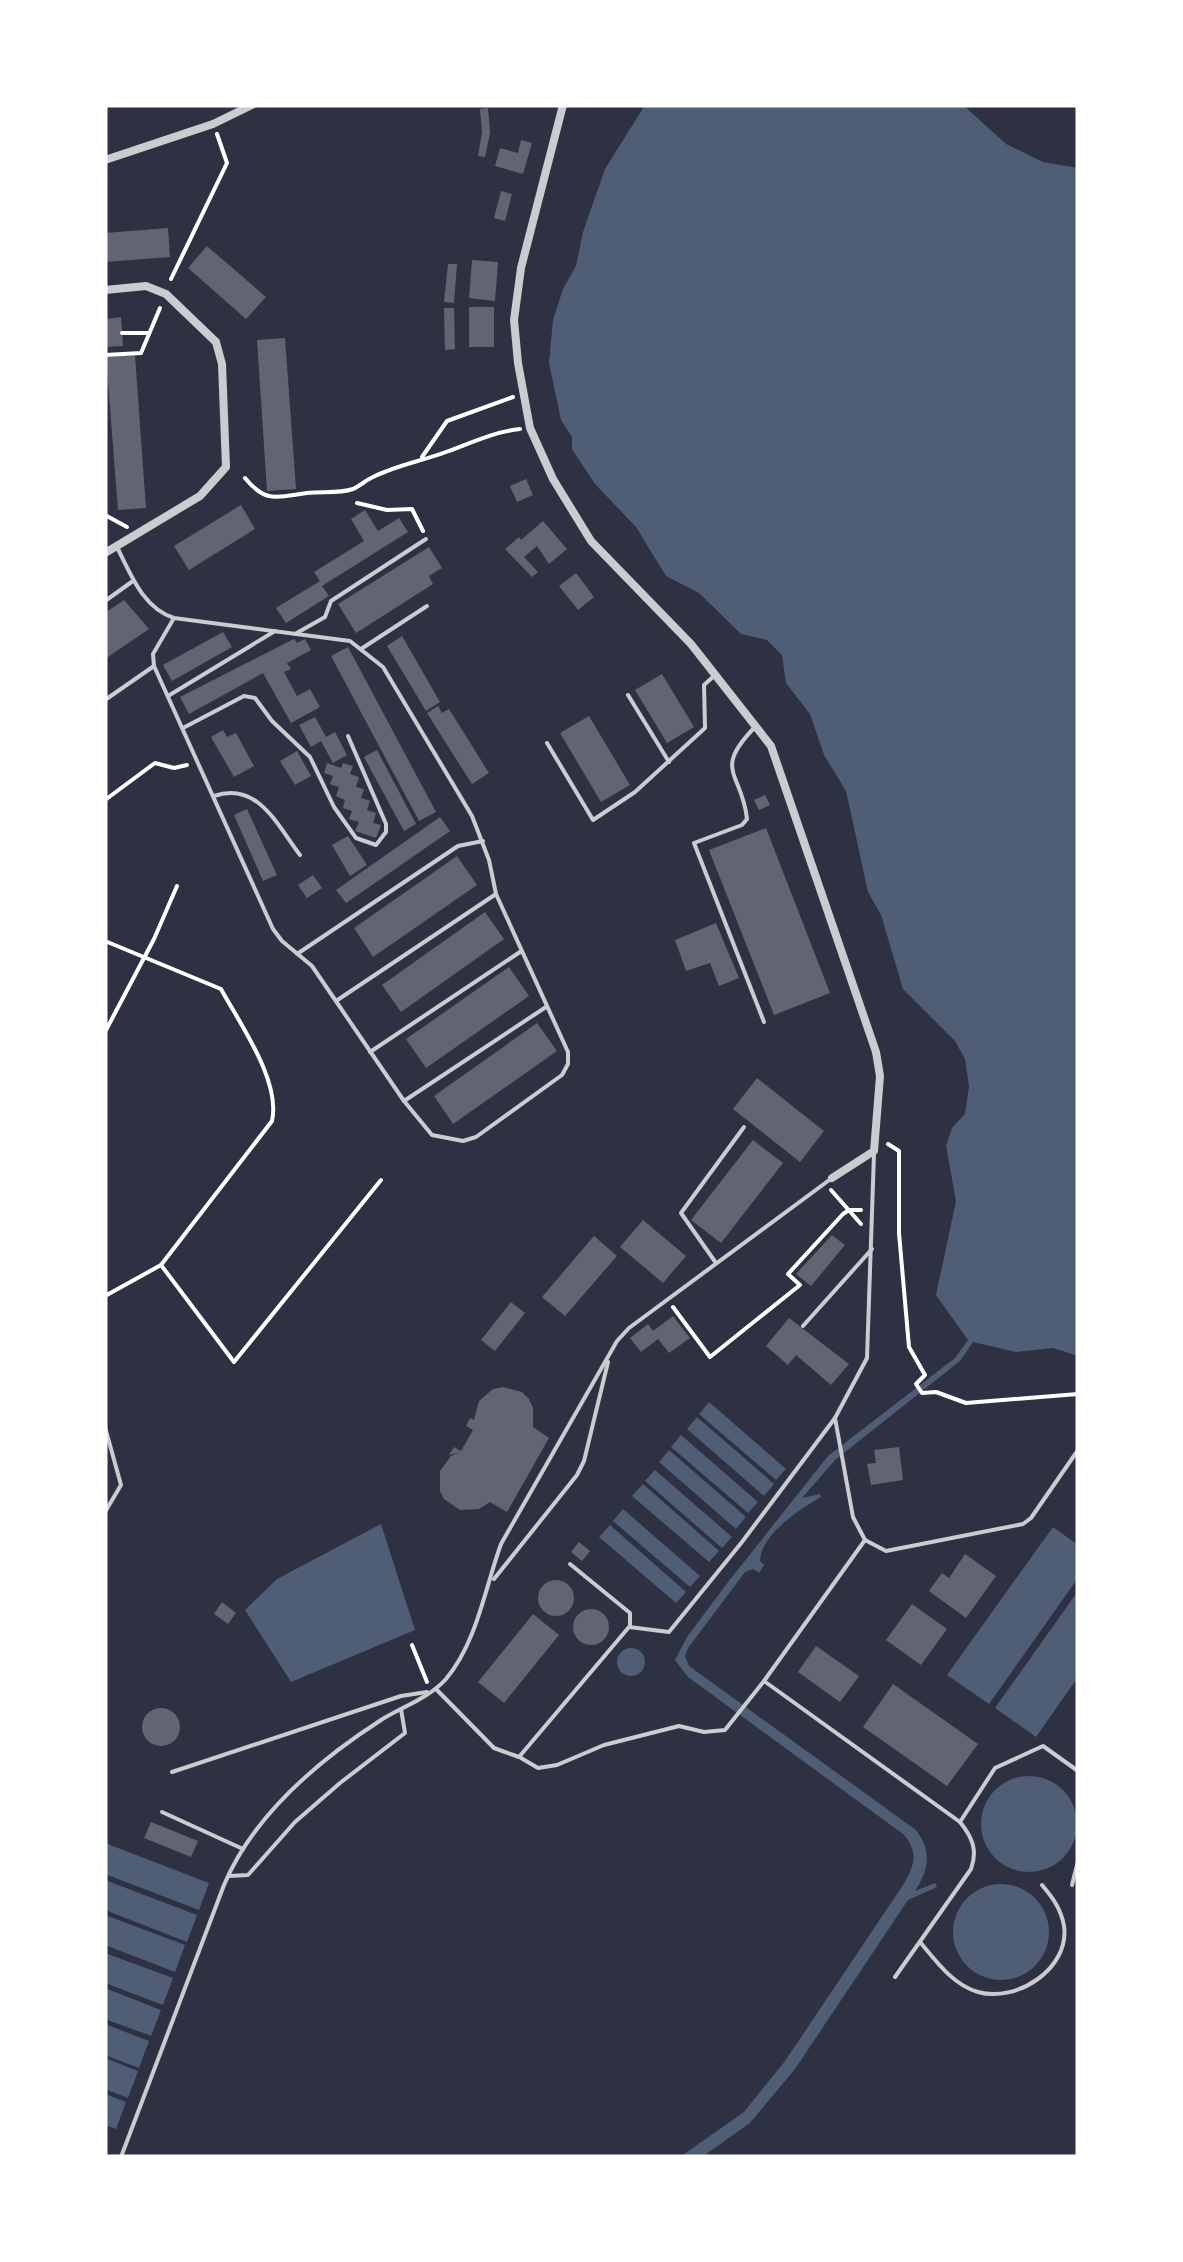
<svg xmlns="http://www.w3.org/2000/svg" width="1183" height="2262" font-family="'Work Sans',sans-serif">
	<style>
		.water { fill: #4f5d75 }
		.building { fill: #626471 }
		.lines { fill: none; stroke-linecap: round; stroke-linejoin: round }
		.path { stroke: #fff; stroke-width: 4 }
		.service { stroke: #caccd0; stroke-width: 4 }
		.minor { stroke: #caccd0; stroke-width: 8 }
	</style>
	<rect width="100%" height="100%" fill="#2d3142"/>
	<g class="water">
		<path d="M645 105H963L1006 144 1043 162 1078 168V1356L1053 1348 1016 1352 973 1342 960 1361 835 1460 802 1498 820 1494 821 1497C800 1509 761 1534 760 1561L764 1565 759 1573 753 1569 745 1572 688 1648 685 1656 689 1666 916 1830C932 1851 929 1870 915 1891L935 1883 937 1887 908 1900 795 2069 750 2123 702 2157H680L744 2112 785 2061 903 1885C915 1865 919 1852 903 1834L688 1677 675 1660 687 1637 728 1582 828 1456 955 1358 968 1340 936 1295 956 1201 946 1146 952 1128 965 1114 969 1087 965 1059 955 1041 903 989 881 915 868 892 846 791 824 755 810 714 786 683 782 655 767 640 741 634 699 593 666 576 636 527 595 484 572 449V437L561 420 549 363 553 320 563 289 576 266 583 232 605 169Z"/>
		<polygon points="709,1402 786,1469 776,1480 699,1414"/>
		<polygon points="697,1417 774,1484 764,1496 687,1429"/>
		<polygon points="681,1435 758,1502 748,1513 671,1447"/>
		<polygon points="669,1450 746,1517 736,1529 659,1462"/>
		<polygon points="655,1470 732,1537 722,1548 645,1481"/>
		<polygon points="643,1484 719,1551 709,1562 632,1496"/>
		<polygon points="623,1509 700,1576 690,1587 613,1521"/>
		<polygon points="381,1524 415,1630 291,1682 245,1610 277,1579"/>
		<polygon points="610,1525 686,1592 676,1603 599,1537"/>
		<polygon points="1053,1527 1078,1545 1078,1578 989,1704 947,1675"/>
		<polygon points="1078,1591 1078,1677 1036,1737 995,1708"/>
		<circle cx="631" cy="1662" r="14"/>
		<circle cx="1029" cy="1824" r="48"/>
		<polygon points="105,1843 209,1883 199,1910 105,1874"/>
		<polygon points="105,1880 197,1915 187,1942 105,1910"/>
		<circle cx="1001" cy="1932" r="48"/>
		<polygon points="105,1915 185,1945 175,1972 105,1945"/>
		<polygon points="105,1953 173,1978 163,2005 105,1983"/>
		<polygon points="105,1988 161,2010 151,2036 105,2019"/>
		<polygon points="105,2024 149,2041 139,2068 105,2055"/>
		<polygon points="105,2058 138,2071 128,2098 105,2089"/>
		<polygon points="105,2094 126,2102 116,2129 105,2125"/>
	</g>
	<g class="building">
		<polygon points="488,108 490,133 485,157 478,156 482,132 480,109"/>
		<polygon points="521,140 532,143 523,174 495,166 500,148 518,153"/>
		<polygon points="501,191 512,194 505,221 494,218"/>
		<polygon points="168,228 170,257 105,262 105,233"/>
		<polygon points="207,246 266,297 246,319 188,268"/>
		<polygon points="472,260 498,262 495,301 469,298"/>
		<polygon points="448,264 457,264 454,303 444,302"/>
		<rect x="469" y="307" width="25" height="40"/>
		<polygon points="444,308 454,308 455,349 445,350"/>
		<polygon points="121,317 123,346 105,347 105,319"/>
		<polygon points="285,338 296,489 267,491 257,340"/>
		<polygon points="135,355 146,508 118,510 106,357"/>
		<polygon points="526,479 533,495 517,502 510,486"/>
		<polygon points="241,505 255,529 189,570 174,546"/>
		<polygon points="365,510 378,531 399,518 408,532 322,586 329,596 286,623 276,608 320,581 314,572 364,541 351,519"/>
		<polygon points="543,521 567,549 549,564 537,546 524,557 538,572 532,577 505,549 519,537 521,540"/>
		<polygon points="429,547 442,568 429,576 433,584 356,633 338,604"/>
		<polygon points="576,573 594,597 578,610 559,586"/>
		<polygon points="124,600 149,629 105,659 105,613"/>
		<polygon points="223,632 232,647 172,681 163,665"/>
		<polygon points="402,636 440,702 426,711 387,646"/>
		<polygon points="294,639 297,643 305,639 311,650 287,663 291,669 284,672 297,696 310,689 320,707 291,723 263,673 189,714 180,697"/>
		<polygon points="348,647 436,812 419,821 331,656"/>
		<polygon points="662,674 694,727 667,743 635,690"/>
		<polygon points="438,706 442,713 449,709 489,773 472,784 427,713"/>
		<polygon points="589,716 630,785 601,802 560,733"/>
		<polygon points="315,717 326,737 335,732 347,755 333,763 321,741 311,747 299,725"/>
		<polygon points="223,730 227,737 236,733 254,766 234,777 211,737"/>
		<polygon points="377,750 416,824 404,831 364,757"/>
		<polygon points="297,751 311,776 295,785 280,761"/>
		<polygon points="327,763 341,768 343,763 353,766 350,774 359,777 356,787 364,789 361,798 370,801 367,810 376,813 373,823 381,825 376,838 355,831 359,822 349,819 352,811 343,808 345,800 336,796 339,787 330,784 333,776 324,773"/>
		<polygon points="765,795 770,805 759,810 754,800"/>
		<polygon points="247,809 277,875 263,881 234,815"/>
		<polygon points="440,817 450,831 346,903 336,890"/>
		<polygon points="766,828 830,993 774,1015 709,850"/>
		<polygon points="348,836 367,865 350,876 332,845"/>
		<polygon points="457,856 477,885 373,957 354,928"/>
		<polygon points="313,875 322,888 307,898 298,885"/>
		<polygon points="485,912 504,939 401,1012 382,985"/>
		<polygon points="716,923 739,978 719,986 710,963 686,971 675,940"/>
		<polygon points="509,967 529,996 426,1068 406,1039"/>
		<polygon points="537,1023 557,1051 453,1124 434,1096"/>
		<polygon points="757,1078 824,1131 800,1162 733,1109"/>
		<polygon points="753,1140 783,1163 721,1243 691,1220"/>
		<polygon points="643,1220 686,1256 663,1283 620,1247"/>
		<polygon points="832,1235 845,1245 811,1286 796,1274"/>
		<polygon points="594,1236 617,1256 565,1316 542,1297"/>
		<polygon points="511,1302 525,1313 495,1351 481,1340"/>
		<polygon points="673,1316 690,1338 669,1353 658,1339 641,1352 630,1338 648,1324 653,1331"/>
		<polygon points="789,1318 849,1364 831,1385 796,1355 788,1365 766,1346"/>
		<polygon points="503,1387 522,1392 529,1399 533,1408 533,1427 549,1438 507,1512 490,1502 479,1509 460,1510 444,1499 440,1491 440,1471 451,1456 460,1452 449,1455 454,1447 461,1451 473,1430 466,1426 470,1418 474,1420 479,1401 493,1389"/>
		<polygon points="899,1447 903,1480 871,1485 867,1464 876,1463 874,1450"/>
		<polygon points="579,1542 590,1551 582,1561 571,1552"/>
		<polygon points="965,1554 996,1576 966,1618 929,1591 942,1573 949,1578"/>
		<circle cx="556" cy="1598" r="18"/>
		<polygon points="222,1602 236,1613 228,1624 214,1614"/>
		<polygon points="912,1604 947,1629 921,1665 886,1640"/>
		<circle cx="591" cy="1627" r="18"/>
		<polygon points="533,1614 559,1635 504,1703 478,1682"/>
		<polygon points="816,1646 859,1676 840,1702 798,1672"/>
		<polygon points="893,1684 978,1744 947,1786 863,1727"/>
		<circle cx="161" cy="1727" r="19"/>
		<polygon points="151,1822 198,1841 191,1857 144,1838"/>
	</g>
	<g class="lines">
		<g class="path">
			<polyline points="171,279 227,163 217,134"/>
			<polyline points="122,333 149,333"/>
			<polyline points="105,355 141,353 160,308"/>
			<polyline points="422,457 447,421 513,397"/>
			<path d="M245 478C266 504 278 497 307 493 322 491 338 494 353 489 360 486 366 480 373 477 397 465 422 461 446 452 471 443 493 432 520 429"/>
			<polyline points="357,503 387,510 412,509 423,531"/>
			<polyline points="105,515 127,527"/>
			<polyline points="105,800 155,763 174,768 187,765"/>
			<path d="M105 941 221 989C240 1024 281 1081 272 1121L161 1265 105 1296"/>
			<polyline points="105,1032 154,939 177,886"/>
			<polyline points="888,1144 899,1151 899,1233 909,1347 925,1375 916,1384 922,1393 936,1392 966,1403 1078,1394"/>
			<polyline points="831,1190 861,1224"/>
			<polyline points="161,1265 234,1362 381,1180"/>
			<polyline points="673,1307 710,1357 800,1285 788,1274 843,1214 849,1210 861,1210"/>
			<polyline points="412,1645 427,1682"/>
		</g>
		<g class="service">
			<path d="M117 547C131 575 143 608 174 618L350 641 383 667 472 816 489 860 496 894 568 1052V1064L562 1075 476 1137 463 1141 432 1135 404 1101 312 966 282 941 273 929 154 666 153 654 174 618"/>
			<polyline points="105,601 133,581"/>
			<polyline points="295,634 325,617 331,601 426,539"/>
			<polyline points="361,649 427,606"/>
			<polyline points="628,695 669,762"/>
			<polyline points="168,696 275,631"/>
			<polyline points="105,700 154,666"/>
			<path d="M755 727C712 771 742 772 747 819L742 825 694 843 764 1022"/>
			<polyline points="183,728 244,696 255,698 272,721 310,757 334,807 356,838 376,845 386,832 386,824 348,736"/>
			<polyline points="547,743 593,820 635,792 705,728 704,685 715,675"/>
			<path d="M214 796C258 781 277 825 300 855"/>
			<polyline points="297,954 458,846 483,841"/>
			<polyline points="336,1001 496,894"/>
			<polyline points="370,1052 520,952"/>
			<polyline points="404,1101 546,1007"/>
			<polyline points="874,1154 867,1358 835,1418 853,1517 865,1540 886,1551 1023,1524 1031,1518 1078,1450"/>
			<polyline points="716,1263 681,1213 744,1127"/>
			<polyline points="803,1326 872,1249"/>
			<polyline points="105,1427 121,1485 105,1512"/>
			<polyline points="570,1564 630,1613 630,1626"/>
			<polyline points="494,1579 577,1475 584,1461 608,1362"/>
			<path d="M764 1681 960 1822C972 1837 978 1850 971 1869L895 1977"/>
			<polyline points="436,1689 494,1748 519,1757 629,1627 669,1632 742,1542 835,1418"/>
			<polyline points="521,1758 538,1768 557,1765 604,1745 679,1726 704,1732 725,1730 764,1681 865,1540"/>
			<polyline points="172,1772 401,1696 427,1692"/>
			<polyline points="162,1812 243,1849"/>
			<polyline points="960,1822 995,1768 1043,1746 1078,1771"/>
			<polyline points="229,1876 248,1875 295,1822 340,1783 405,1733 401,1709"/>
			<polyline points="1072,1885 1078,1861"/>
			<path d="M920 1942C936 1961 953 1985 978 1992 1016 2003 1070 1969 1064 1926 1061 1909 1053 1898 1042 1885"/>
			<path d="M121 2157 224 1885C253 1816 319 1760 381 1720 402 1707 429 1698 446 1679 477 1642 485 1588 501 1544L617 1341 629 1328 832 1178"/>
		</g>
		<g class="minor">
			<polyline points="563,105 521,268 514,320 518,363 530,428 553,479 591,541 691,644 771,746 876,1052 880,1076 874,1151 832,1178"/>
			<polyline points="105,160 213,124 252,105"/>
			<polyline points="105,290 146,286 166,294 216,342 222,364 226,467 200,496 105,553"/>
		</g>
	</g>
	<rect width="1183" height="2262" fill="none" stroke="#ffffff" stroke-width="215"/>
</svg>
